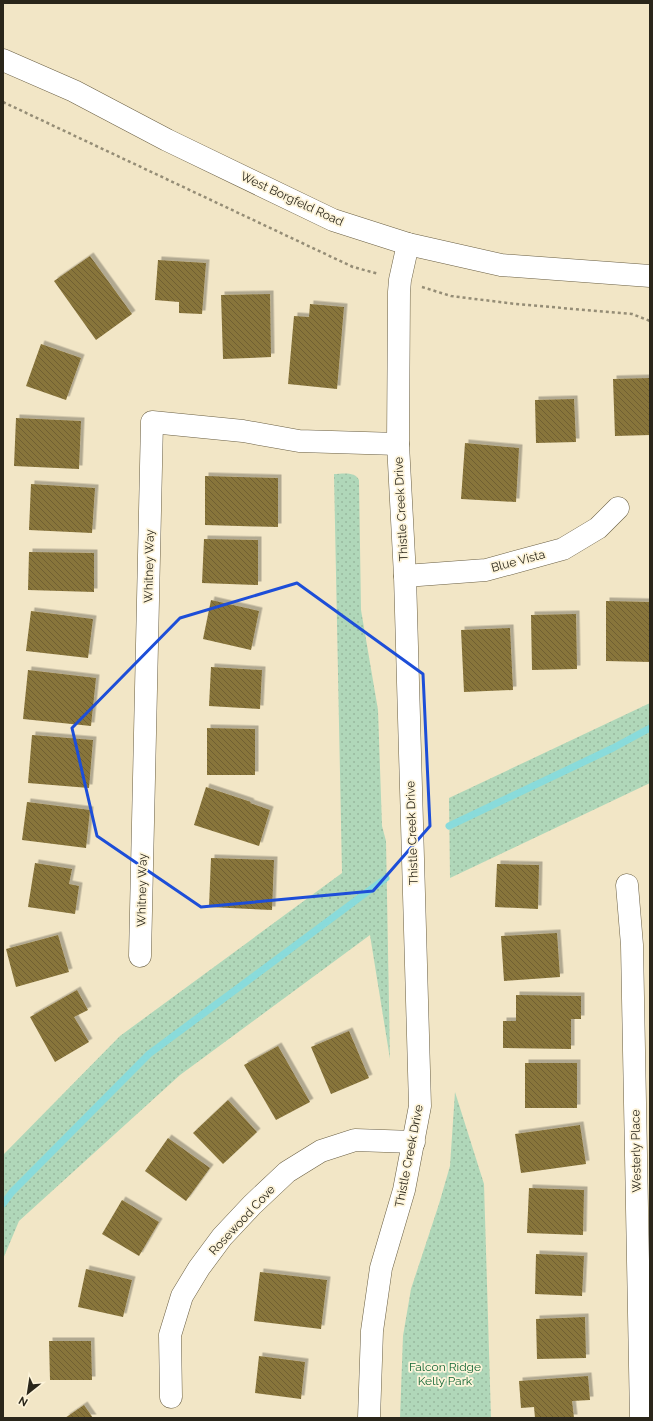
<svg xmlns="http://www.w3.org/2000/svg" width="653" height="1421" font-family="Raleway,sans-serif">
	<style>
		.grass { fill: url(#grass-dots) }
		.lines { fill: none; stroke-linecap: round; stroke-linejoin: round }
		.stream { stroke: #89dbdb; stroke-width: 7 }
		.building { fill: url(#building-back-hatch); filter: url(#shadow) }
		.street-casing { stroke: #6a5f43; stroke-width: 23 }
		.secondary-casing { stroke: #6a5f43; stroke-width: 23 }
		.path { stroke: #958d76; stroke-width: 2.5; stroke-dasharray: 3 3; stroke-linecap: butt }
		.street { stroke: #fff; stroke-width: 22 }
		.secondary { stroke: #fff; stroke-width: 22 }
		.marked { fill: none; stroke: #1d4ed8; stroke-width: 3; stroke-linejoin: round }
		.labels { text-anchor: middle; stroke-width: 3.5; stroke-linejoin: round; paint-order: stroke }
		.street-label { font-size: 12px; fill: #2a261a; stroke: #fdf4da }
		.park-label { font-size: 12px; fill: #126534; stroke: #fdf4da }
	</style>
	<defs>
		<pattern id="grass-dots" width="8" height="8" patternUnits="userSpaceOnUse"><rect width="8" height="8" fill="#b0d7b9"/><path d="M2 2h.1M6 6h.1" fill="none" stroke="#98b89e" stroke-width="1.8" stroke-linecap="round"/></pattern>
		<pattern id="building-back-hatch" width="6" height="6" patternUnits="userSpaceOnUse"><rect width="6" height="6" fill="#88743b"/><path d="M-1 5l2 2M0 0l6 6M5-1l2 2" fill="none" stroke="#6f5f31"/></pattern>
		<filter id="shadow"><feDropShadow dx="3.5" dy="-3.5" stdDeviation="0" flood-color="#0004"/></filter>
	</defs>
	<rect width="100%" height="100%" fill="#f2e6c6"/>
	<g class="grass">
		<path d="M334 474C342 474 355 471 359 480L361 610 378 710 382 826 386 841 390 1059 370 935 180 1075 19 1221 3 1259V1155L120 1036 342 873Z"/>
		<polygon points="650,703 650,783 450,878 449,798"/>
		<polygon points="455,1092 484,1184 491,1418 400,1418 403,1336 411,1289 439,1204 450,1166"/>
	</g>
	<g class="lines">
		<g class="stream">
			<polyline points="449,826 613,748 650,728"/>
			<polyline points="3,1204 12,1192 149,1054 386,878"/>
		</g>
	</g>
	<g class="building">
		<polygon points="90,256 132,314 96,340 54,281"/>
		<polygon points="158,260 206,263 202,314 179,313 179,302 155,300"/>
		<polygon points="270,294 271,357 223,359 221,295"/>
		<polygon points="310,304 344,307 337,389 288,384 294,316 309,317"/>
		<polygon points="41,344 81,358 66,400 26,386"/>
		<polygon points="650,378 650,435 615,436 613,379"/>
		<polygon points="574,399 576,442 536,443 535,400"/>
		<polygon points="16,418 81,421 79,469 14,466"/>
		<polygon points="465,443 519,448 516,502 461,499"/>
		<polygon points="205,476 278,478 278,527 205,525"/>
		<polygon points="31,484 95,488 92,533 29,530"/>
		<polygon points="204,539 258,540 258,585 202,583"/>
		<polygon points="29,552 94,553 94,592 28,590"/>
		<polygon points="211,600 259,611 251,650 203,639"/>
		<polygon points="606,601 650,602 650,662 606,661"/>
		<polygon points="31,611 93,619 88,658 26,651"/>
		<polygon points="576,614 577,669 532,670 531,615"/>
		<polygon points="510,628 513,690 464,692 461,630"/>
		<polygon points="211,667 262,670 260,709 209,706"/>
		<polygon points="28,670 96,678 91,726 23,719"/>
		<polygon points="207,728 255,729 255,775 207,775"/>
		<polygon points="32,735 93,740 89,788 28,783"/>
		<polygon points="206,787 251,802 250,803 270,810 259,846 194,825"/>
		<polygon points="27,802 90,810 86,848 22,840"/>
		<polygon points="211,858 274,860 272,910 209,907"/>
		<polygon points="35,863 72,869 69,884 79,886 75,914 28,907"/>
		<polygon points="497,864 539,865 538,909 495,907"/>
		<polygon points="557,933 560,977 504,981 501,936"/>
		<polygon points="58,935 69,972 16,987 6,949"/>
		<polygon points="77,990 88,1010 74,1017 89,1042 55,1062 30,1017"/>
		<polygon points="516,995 581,996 581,1019 571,1019 571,1049 503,1048 503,1021 516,1021"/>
		<polygon points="349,1031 369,1078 331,1094 311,1047"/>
		<polygon points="278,1046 310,1102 276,1120 244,1065"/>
		<rect x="525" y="1063" width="52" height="45"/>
		<polygon points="228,1100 257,1132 223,1164 193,1133"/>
		<polygon points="580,1125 586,1164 521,1173 515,1134"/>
		<polygon points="168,1138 210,1168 186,1201 145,1171"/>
		<polygon points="529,1188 584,1190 583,1235 527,1233"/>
		<polygon points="122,1200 159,1222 139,1256 102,1234"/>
		<polygon points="536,1254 584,1256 582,1296 535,1294"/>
		<polygon points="86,1269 132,1280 123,1317 78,1307"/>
		<polygon points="260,1272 327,1280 321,1329 254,1321"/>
		<polygon points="585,1317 586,1358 537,1359 536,1319"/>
		<polygon points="49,1341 91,1341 92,1380 50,1380"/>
		<polygon points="259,1356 305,1362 301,1399 255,1393"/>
		<polygon points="588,1376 590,1400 572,1401 574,1418 535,1418 534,1407 521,1408 519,1381"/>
		<polygon points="84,1405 93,1418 65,1418"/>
	</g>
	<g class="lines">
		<defs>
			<g id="street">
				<polyline points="405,576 486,570 563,549 598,528 618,508"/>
				<polyline points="627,885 632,945 641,1418"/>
				<polyline points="140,956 152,422 243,431 299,441 398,444"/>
				<polyline points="171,1397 170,1335 182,1296 199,1268 222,1237 252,1205 287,1172 321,1151 355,1140 414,1142"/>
				<polyline points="369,1418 372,1331 381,1268 404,1190 420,1106 405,576 398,444 399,292 400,280 408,244"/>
			</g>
			<polyline id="secondary" points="3,60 74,91 167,140 333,220 408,244 501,265 650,276"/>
		</defs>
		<use href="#street" class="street-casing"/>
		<use href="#secondary" class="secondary-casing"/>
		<g class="path">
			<polyline points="3,102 353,267 379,274"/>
			<polyline points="422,287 451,296 516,304 632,314 650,321"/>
		</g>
		<use href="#street" class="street"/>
		<use href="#secondary" class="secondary"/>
	</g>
	<path class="marked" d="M297 583 423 674 430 826 373 891 201 907 97 836 72 728 180 618Z"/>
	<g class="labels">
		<g class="street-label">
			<text transform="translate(292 199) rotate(25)" y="4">West Borgfeld Road</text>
			<text transform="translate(401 509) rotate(-93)" y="4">Thistle Creek Drive</text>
			<text transform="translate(518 561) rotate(-15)" y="4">Blue Vista</text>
			<text transform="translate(149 566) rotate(-89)" y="4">Whitney Way</text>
			<text transform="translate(412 833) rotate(-92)" y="4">Thistle Creek Drive</text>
			<text transform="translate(142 890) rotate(-89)" y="4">Whitney Way</text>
			<text transform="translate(636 1151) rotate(-91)" y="4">Westerly Place</text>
			<text transform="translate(409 1156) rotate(-79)" y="4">Thistle Creek Drive</text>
			<text transform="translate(242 1220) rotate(-47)" y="4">Rosewood Cove</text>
		</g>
		<g class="park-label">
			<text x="445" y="1371">Falcon Ridge<tspan x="445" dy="14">Kelly Park</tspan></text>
		</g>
	</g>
	<rect width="653" height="1421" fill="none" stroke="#2a261a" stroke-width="8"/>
	<g transform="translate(28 1393) rotate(210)" stroke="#fdf4da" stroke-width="3" paint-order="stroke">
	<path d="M0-3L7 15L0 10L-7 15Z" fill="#2a261a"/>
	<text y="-6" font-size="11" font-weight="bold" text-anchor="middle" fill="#2a261a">N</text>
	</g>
</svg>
